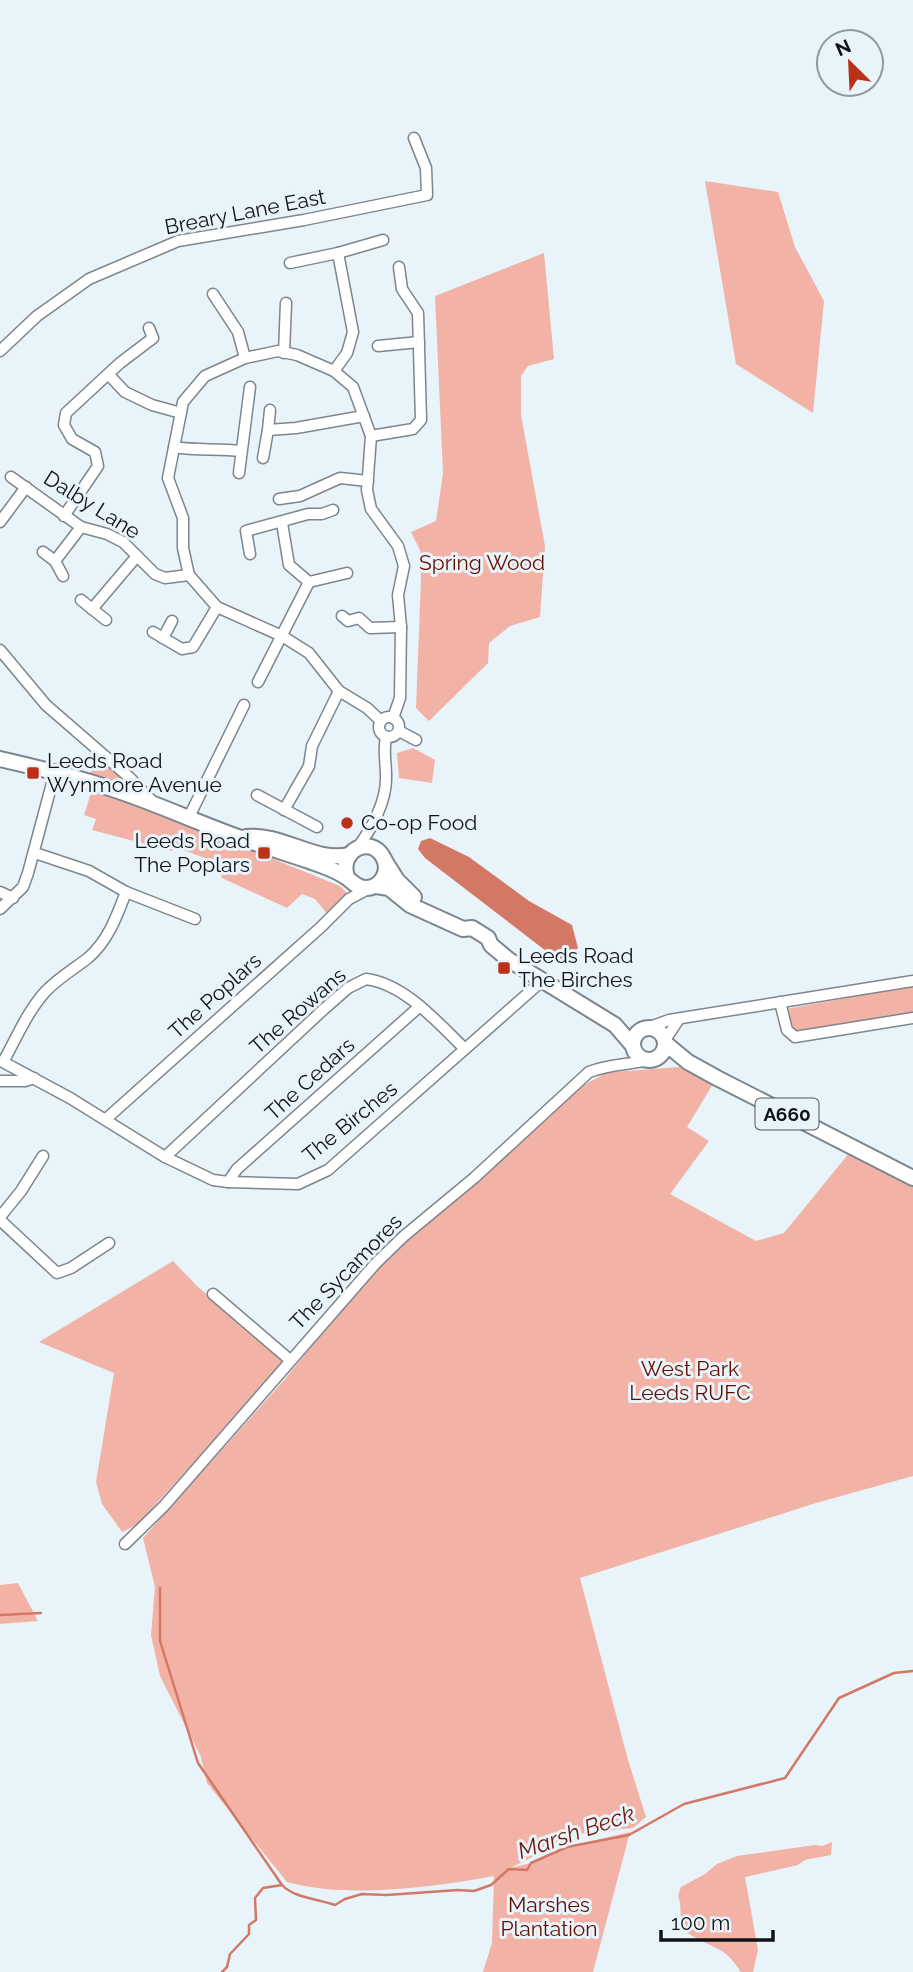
<svg xmlns="http://www.w3.org/2000/svg" width="913" height="1972" font-family="Raleway,sans-serif">
	<style>
		.green { fill: #f2b3a6 }
		.water { fill: #d47866 }
		.lines { fill: none; stroke-linecap: round; stroke-linejoin: round }
		.stream { stroke: #d47866; stroke-width: 2.5 }
		.minor-casing { stroke: #7c868c; stroke-width: 13 }
		.highway-casing { stroke: #7c868c; stroke-width: 18 }
		.minor { stroke: #fff; stroke-width: 10 }
		.highway { stroke: #fff; stroke-width: 14 }
		.poi-dot { fill: #bc3017; stroke: #e8f3fa; stroke-width: 2.5 }
		.labels { text-anchor: middle; stroke-width: 6; stroke-linejoin: round; paint-order: stroke }
		.shield { fill: #e8f3fa; stroke: #50565a; stroke-width: 2 }
		.shield-label { font-size: 19px; font-weight: bold; fill: #0f1316 }
		.street-label { font-size: 21px; fill: #0f1316; stroke: #e8f3fa }
		.park-label { font-size: 21px; fill: #620e01; stroke: #e8f3fa }
		.poi-label { font-size: 21px; fill: #0f1316; stroke: #e8f3fa; text-anchor: start }
		.water-label { font-size: 23px; font-style: italic; fill: #6f1c0d; stroke: #e8f3fa }
	</style>
	<rect width="100%" height="100%" fill="#e8f3fa"/>
	<g class="green">
		<polygon points="705,181 778,192 795,247 824,301 813,413 736,364"/>
		<polygon points="544,253 554,359 528,366 521,376 521,415 545,546 540,617 510,626 489,643 488,663 429,721 416,708 421,579 420,550 411,532 436,521 443,473 435,296"/>
		<polygon points="413,748 435,760 432,783 399,778 397,753"/>
		<polygon points="98,756 125,781 124,783 90,773 96,766"/>
		<polygon points="92,790 135,803 340,886 346,892 346,897 328,915 315,899 302,894 287,908 222,878 216,862 175,847 172,851 92,830 96,819 84,815"/>
		<polygon points="913,986 913,1014 797,1033 790,1026 786,1009"/>
		<path d="M679 1067 713 1084 687 1127 709 1141 670 1194 756 1241 784 1233 850 1152 913 1186V1476L816 1503 580 1578 628 1760 646 1817 633 1828 579 1834 510 1868 531 1863 567 1847 630 1832 593 1972H483L492 1943 494 1876C435 1887 346 1899 287 1882L207 1783 201 1757 160 1676 151 1635 155 1587 143 1538 285 1379 372 1272 398 1247 480 1179 575 1090 604 1074 613 1072Z"/>
		<polygon points="173,1261 197,1286 285,1362 137,1525 122,1532 102,1504 96,1482 114,1373 39,1342"/>
		<polygon points="18,1583 38,1621 0,1624 0,1585"/>
		<path d="M832 1842 831 1855 805 1860 798 1865 745 1877 758 1950 753 1972H741C736 1965 730 1956 722 1951 714 1946 688 1936 684 1929 678 1920 683 1907 678 1896L681 1887 705 1874 717 1864 737 1856 815 1845 822 1846Z"/>
	</g>
	<polygon class="water" points="430,838 469,857 529,901 572,925 578,948 572,956 559,961 425,858 418,849 421,841"/>
	<g class="lines">
		<g class="stream">
			<polyline points="160,1588 160,1641 198,1763 282,1885"/>
			<polyline points="0,1615 41,1613"/>
			<path d="M222 1972 227 1967 230 1954 249 1934V1925L256 1920 255 1898 263 1888 282 1885C294 1898 319 1899 335 1905L345 1899 362 1894 387 1895 458 1890 474 1891 491 1885 509 1869 527 1870 531 1863 567 1847 629 1835 684 1804 785 1778 839 1698 894 1673 913 1671"/>
		</g>
		<defs>
			<g id="minor">
				<polyline points="338,253 383,240"/>
				<polyline points="290,263 338,253 353,332 347,353 334,371"/>
				<polyline points="213,294 238,332 245,358"/>
				<polyline points="378,346 419,342"/>
				<polyline points="0,351 37,316 89,279 178,241 304,220 427,195 426,168 414,138"/>
				<polyline points="284,353 286,303"/>
				<polyline points="109,375 125,392 152,405 181,413"/>
				<polyline points="268,430 270,410"/>
				<polyline points="371,436 413,429 421,420 418,313 402,289 399,267"/>
				<path d="M174 447C198 451 217 448 241 451"/>
				<polyline points="263,458 268,430 296,428 364,416"/>
				<polyline points="239,473 250,387"/>
				<polyline points="11,477 81,527 107,534 123,542 155,574 165,578 189,575"/>
				<polyline points="279,499 300,496 340,478 368,481"/>
				<polyline points="64,516 98,466 95,452 72,439 64,425 66,413 120,363 153,338 149,328"/>
				<polyline points="0,522 26,487"/>
				<polyline points="43,552 55,561 81,527"/>
				<polyline points="250,554 246,531 308,514 322,514 333,510"/>
				<polyline points="55,561 63,576"/>
				<polyline points="309,582 347,573"/>
				<polyline points="81,600 106,620"/>
				<polyline points="92,609 137,556"/>
				<polyline points="342,616 348,621 359,618 370,628 401,627"/>
				<polyline points="153,632 182,649 193,647 217,607"/>
				<polyline points="163,638 172,621"/>
				<polyline points="0,650 46,705 129,777 153,802"/>
				<polyline points="258,682 309,582 289,565 282,523"/>
				<circle cx="389" cy="727" r="10"/>
				<polyline points="381,721 367,708 339,691 309,653 282,636 217,607 189,575 183,548 183,518 168,478 183,402 205,376 245,358 278,351 297,355 334,371 353,387 371,436 367,490 371,509 398,546 404,566 398,595 401,627 400,698 393,718"/>
				<polyline points="399,731 416,740"/>
				<polyline points="257,795 317,827"/>
				<polyline points="284,810 309,766 312,746 339,691"/>
				<polyline points="188,819 244,705"/>
				<path d="M357 848C372 829 387 800 386 776 386 761 383 751 386 737"/>
				<polyline points="35,853 89,871 126,892 195,919"/>
				<polyline points="0,892 13,898"/>
				<path d="M126 892C117 916 108 941 88 958 74 969 58 978 45 992 27 1012 16 1039 3 1062L70 1098 165 1157 213 1180 228 1182 298 1184 328 1170 542 981"/>
				<polyline points="0,909 23,887 28,873 55,772"/>
				<polyline points="780,1002 787,1030 795,1037 913,1018"/>
				<polyline points="647,1028 669,1020 913,981"/>
				<polyline points="665,1040 679,1019"/>
				<polyline points="0,1081 25,1081 34,1078"/>
				<polyline points="106,1119 321,927 349,899 368,889"/>
				<path d="M165 1157 324 1009 348 988 366 979C405 984 438 1023 465 1049"/>
				<polyline points="228,1182 237,1169 420,1006"/>
				<polyline points="0,1217 21,1191 43,1156"/>
				<polyline points="0,1220 57,1273 71,1268 109,1243"/>
				<polyline points="213,1294 290,1360"/>
				<path d="M125 1544 164 1506 376 1263 404 1236 474 1178 589 1072C609 1064 628 1065 649 1060"/>
			</g>
			<g id="highway">
				<path d="M0 759C35 767 69 775 103 786 149 800 193 821 238 837 262 846 286 853 309 861 320 865 334 869 344 876 352 880 355 888 366 888 381 888 391 871 383 857 370 834 338 851 347 877"/>
				<path d="M246 837C282 833 315 863 349 855"/>
				<polyline points="385,861 397,880 414,897"/>
				<polyline points="376,886 389,888 410,905 463,929 472,928 488,938 491,945 509,960 615,1025 633,1046"/>
				<circle cx="649" cy="1044" r="16"/>
				<polyline points="665,1043 688,1062 717,1078 913,1178"/>
			</g>
		</defs>
		<use href="#minor" class="minor-casing"/>
		<use href="#highway" class="highway-casing"/>
		<use href="#minor" class="minor"/>
		<use href="#highway" class="highway"/>
	</g>
	<g class="poi-dot">
		<rect x="26" y="766" width="14" height="14" rx="3.5"/>
		<circle cx="347" cy="823" r="7"/>
		<rect x="257" y="846" width="14" height="14" rx="3.5"/>
		<rect x="497" y="961" width="14" height="14" rx="3.5"/>
	</g>
	<g class="labels">
		<rect class="shield" x="755.5" y="1098.5" width="63" height="31" rx="5"/>
		<g class="shield-label">
			<text x="787" y="1121">A660</text>
		</g>
		<g class="street-label">
			<text transform="translate(245 212) rotate(-11)" y="7">Breary Lane East</text>
			<text transform="translate(92 505) rotate(32)" y="7">Dalby Lane</text>
			<text transform="translate(215 996) rotate(-42)" y="7">The Poplars</text>
			<text transform="translate(298 1011) rotate(-41)" y="7">The Rowans</text>
			<text transform="translate(310 1079) rotate(-42)" y="7">The Cedars</text>
			<text transform="translate(350 1122) rotate(-39)" y="7">The Birches</text>
			<text transform="translate(346 1272) rotate(-46)" y="7">The Sycamores</text>
		</g>
		<g class="park-label">
			<text x="482" y="570">Spring Wood</text>
			<text x="690" y="1376">West Park<tspan x="690" dy="24">Leeds RUFC</tspan></text>
			<text x="549" y="1912">Marshes<tspan x="549" dy="24">Plantation</tspan></text>
		</g>
		<g class="poi-label">
			<text x="47" y="768">Leeds Road<tspan x="47" dy="24">Wynmore Avenue</tspan></text>
			<text x="361" y="830">Co-op Food</text>
			<text x="250" y="848" text-anchor="end">Leeds Road<tspan x="250" dy="24">The Poplars</tspan></text>
			<text x="518" y="963">Leeds Road<tspan x="518" dy="24">The Birches</tspan></text>
		</g>
		<g class="water-label">
			<text transform="translate(576 1832) rotate(-19)" y="8">Marsh Beck</text>
		</g>
	</g>
	<g transform="translate(850 63) rotate(336)"><circle r="33" fill="#e8f3fa" stroke="#91999f" stroke-width="2"/>
	<path d="M0-5L12 26L0 18L-12 26Z" fill="#bc3017"/>
	<text y="-10" font-size="19" font-weight="bold" text-anchor="middle" fill="#0f1316">N</text>
	</g>
	<path d="M661 1930v10h112v-10" fill="none" stroke="#0f1316" stroke-width="3.5"/>
	<text x="671" y="1930" font-size="21" fill="#0f1316" stroke="#e8f3fa" stroke-width="5" paint-order="stroke">100 m</text>
</svg>
